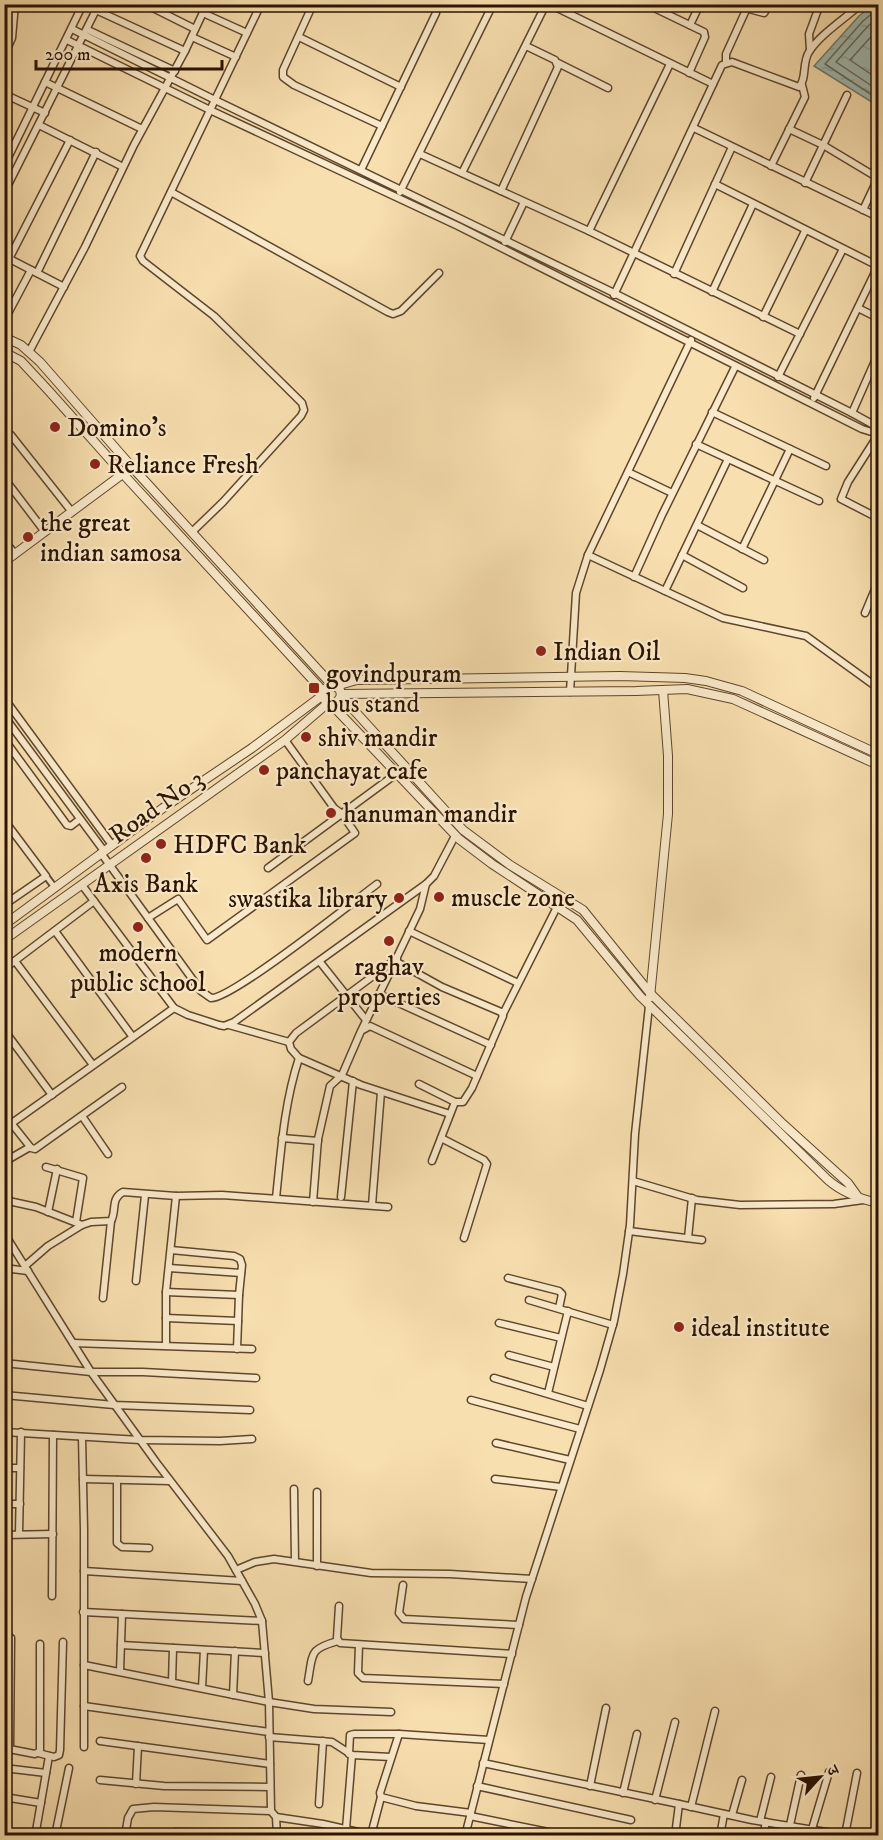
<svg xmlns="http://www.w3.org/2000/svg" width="883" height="1840" font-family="'IM FELL DW Pica','Noto Serif Devanagari',serif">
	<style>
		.water { fill: url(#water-ripples); stroke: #71786b; stroke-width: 1.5 }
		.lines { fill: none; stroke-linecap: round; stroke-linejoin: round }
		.shore { stroke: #65675a; stroke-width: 1.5 }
		.pedestrian-casing { stroke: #5e462c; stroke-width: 8 }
		.minor-casing { stroke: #5e462c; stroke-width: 9 }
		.tertiary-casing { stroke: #5e462c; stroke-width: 10 }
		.pedestrian { stroke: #faeacb; stroke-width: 4.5 }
		.minor { stroke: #faeacb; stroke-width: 6 }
		.tertiary { stroke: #faeacb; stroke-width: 8 }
		.poi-dot { fill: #8f2418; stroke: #faeacb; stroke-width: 2 }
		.labels { text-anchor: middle; stroke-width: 4.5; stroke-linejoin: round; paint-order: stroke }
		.poi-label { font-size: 26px; fill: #2b1300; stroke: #faeacb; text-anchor: start }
		.street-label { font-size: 26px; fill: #2b1300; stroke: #faeacb }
	</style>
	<defs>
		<pattern id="water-ripples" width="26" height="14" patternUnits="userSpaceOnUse" patternTransform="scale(1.5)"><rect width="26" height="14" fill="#9fbbb3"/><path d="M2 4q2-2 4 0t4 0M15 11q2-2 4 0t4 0" fill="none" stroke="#89a098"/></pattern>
	</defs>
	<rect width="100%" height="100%" fill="#f8dfaf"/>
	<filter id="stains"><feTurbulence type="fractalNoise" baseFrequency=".00333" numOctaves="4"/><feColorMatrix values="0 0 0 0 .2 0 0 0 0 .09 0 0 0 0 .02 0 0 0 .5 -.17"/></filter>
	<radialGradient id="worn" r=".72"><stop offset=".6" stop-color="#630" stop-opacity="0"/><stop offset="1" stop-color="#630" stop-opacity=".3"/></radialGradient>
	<polygon class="water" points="874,4 878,5 878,106 814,66 859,16"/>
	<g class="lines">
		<g class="shore">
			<polyline points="877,4 875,11 863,21 825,64 878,99"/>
			<polyline points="878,18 868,26 836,62 878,90"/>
			<polyline points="878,29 850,60 878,79"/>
		</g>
		<defs>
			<polyline id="pedestrian" points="46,876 55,888"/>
			<g id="minor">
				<polyline points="145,4 195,29"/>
				<polyline points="313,4 283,70 283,77 294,85 382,126"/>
				<polyline points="549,4 713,84"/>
				<polyline points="646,4 704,32 705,37 689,73"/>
				<polyline points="96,10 185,51"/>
				<polyline points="203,13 247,33"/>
				<polyline points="690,25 700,4"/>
				<polyline points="88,30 175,71"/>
				<polyline points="192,37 236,57"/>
				<polyline points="299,37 401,87"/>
				<polyline points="67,40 210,110 458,226 862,429 878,434 872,424 852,413 612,292 215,100 72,29"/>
				<polyline points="810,50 809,34 820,4"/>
				<polyline points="4,56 12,38 15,4"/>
				<polyline points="726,62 726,54 746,10 749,9 764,13 770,4"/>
				<polyline points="558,63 608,88"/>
				<polyline points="45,82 142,129"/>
				<polyline points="4,94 45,113"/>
				<polyline points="39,125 123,167"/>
				<polyline points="694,128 878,217"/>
				<polyline points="789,129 823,145 878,178"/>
				<polyline points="420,154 589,231 800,334"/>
				<polyline points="4,166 83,4"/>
				<polyline points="771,166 805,97 802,85"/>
				<polyline points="361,170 436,13 436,7 432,4"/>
				<polyline points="462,173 546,4"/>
				<polyline points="805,183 847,95"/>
				<polyline points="715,184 878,266"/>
				<polyline points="501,191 558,67 555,60 526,46"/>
				<polyline points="171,192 388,312 393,314 401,311 439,273"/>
				<polyline points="400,192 493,4"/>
				<polyline points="4,193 99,4"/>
				<polyline points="863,210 878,178"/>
				<polyline points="589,231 670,64"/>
				<polyline points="505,242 524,202"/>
				<polyline points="4,256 64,287"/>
				<polyline points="9,259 70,140"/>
				<polyline points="37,273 96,152"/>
				<polyline points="674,274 732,147"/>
				<polyline points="712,292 753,204"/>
				<path d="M614 295 722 65 732 62 799 87C807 79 802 62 809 52 819 35 846 18 861 4"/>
				<polyline points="858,308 878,318"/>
				<polyline points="763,317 805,231"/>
				<polyline points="4,321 31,270"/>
				<polyline points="29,352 85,247 134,145 185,51 207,4"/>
				<polyline points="778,377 843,249"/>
				<polyline points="814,398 878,266"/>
				<polyline points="712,412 826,466"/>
				<polyline points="852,413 878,354"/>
				<polyline points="11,435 72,512"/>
				<polyline points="878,435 848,482 841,499 878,518"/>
				<polyline points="696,444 819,501"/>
				<polyline points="628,472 672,493"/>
				<polyline points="4,478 45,532"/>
				<polyline points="697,525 764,560"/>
				<polyline points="192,532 223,502 301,416 304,410 302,403 214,316 143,261 140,256 261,4"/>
				<polyline points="4,540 15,554"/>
				<polyline points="742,549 790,449"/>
				<polyline points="588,555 723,618 806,636 878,688"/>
				<polyline points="682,555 743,588"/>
				<polyline points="634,577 662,515 735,367"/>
				<polyline points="665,591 728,459"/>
				<polyline points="865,613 878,582"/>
				<polyline points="570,692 576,593 588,555 691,340"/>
				<polyline points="4,698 112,845"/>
				<polyline points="4,716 104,851"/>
				<polyline points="4,739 67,825 71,826 80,819"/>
				<polyline points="4,820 46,876 4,905"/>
				<path d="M101 853 201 991 211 998C232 999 353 902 377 884"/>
				<polyline points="268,868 396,774 404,765"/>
				<polyline points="82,885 174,1008 188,1015 219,1025 224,1026 234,1022 426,884 434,876 455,836"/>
				<polyline points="148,918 178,899 207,940 355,833 342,814 334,808 285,740"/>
				<polyline points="55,931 132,1036"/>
				<polyline points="409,931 518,983"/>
				<polyline points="396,959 296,1033 289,1042 291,1049 299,1058 361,1085 450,1114"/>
				<polyline points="15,961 93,1065"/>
				<polyline points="320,962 366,1020"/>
				<polyline points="4,969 94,901"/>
				<polyline points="381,995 491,1045"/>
				<polyline points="503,1014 557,907"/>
				<polyline points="229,1025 289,1042"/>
				<polyline points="362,1029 396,960"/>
				<polyline points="4,1030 52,1095"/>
				<polyline points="419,1084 455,1102 463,1102 472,1088 503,1016 501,1012 442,987 397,962 397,957 420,909 426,884"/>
				<polyline points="4,1114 31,1148 35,1149 122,1087"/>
				<polyline points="82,1116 108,1154"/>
				<polyline points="12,1123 174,1008"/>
				<polyline points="282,1138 318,1141"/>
				<polyline points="441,1138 484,1160 487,1164 464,1238"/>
				<polyline points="432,1161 455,1102"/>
				<polyline points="4,1162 30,1147"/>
				<polyline points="46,1167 83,1178 76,1222"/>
				<polyline points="633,1181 697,1200 740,1205 834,1204 863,1200"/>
				<polyline points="341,1197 353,1081"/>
				<path d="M276 1198C281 1151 284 1104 299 1058"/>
				<path d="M4 1200 36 1207 82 1225 91 1222 111 1221C117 1211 110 1199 123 1192L176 1196 222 1195 388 1207"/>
				<polyline points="313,1202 318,1139 330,1086 342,1075 361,1031 370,1026 477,1076"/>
				<polyline points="372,1205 381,1092"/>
				<polyline points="48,1212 57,1169"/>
				<polyline points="629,1231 702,1240"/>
				<polyline points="4,1233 91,1372 156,1462 228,1556 255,1604 262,1621 269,1702 271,1811 276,1817 277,1836"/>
				<polyline points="688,1238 692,1198"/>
				<polyline points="171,1250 234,1256 240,1259 242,1265 239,1295 237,1349"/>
				<polyline points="25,1266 48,1246 82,1225"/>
				<polyline points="4,1268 28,1271"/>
				<polyline points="169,1268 241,1273"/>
				<polyline points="508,1278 559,1291 562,1294 559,1308"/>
				<polyline points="136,1281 145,1195"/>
				<polyline points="166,1292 239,1295"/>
				<polyline points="103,1298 111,1221"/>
				<polyline points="529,1300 613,1325"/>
				<polyline points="166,1318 238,1321"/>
				<polyline points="499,1323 561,1338"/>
				<polyline points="73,1343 252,1349"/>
				<polyline points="166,1345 166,1292 176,1196"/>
				<polyline points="509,1355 554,1367"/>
				<polyline points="4,1363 91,1372 143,1372 256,1378"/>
				<polyline points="494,1378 588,1406"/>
				<polyline points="548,1393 568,1311"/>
				<polyline points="4,1395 114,1405 250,1410"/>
				<polyline points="471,1400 580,1429"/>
				<polyline points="4,1432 140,1440 220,1441 252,1439"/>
				<polyline points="82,1437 84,1529 84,1747"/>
				<polyline points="496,1443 570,1460"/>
				<polyline points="4,1468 20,1468"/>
				<polyline points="83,1479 170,1481"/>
				<polyline points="495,1479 561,1487"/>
				<polyline points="117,1480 117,1543 122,1547 149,1548"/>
				<polyline points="294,1489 295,1561"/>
				<polyline points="4,1504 20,1504"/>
				<polyline points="19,1534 21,1432"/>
				<polyline points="4,1535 53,1534"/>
				<polyline points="317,1566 317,1492"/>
				<polyline points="236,1570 255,1562 274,1559 371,1573 450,1574 532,1579"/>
				<polyline points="84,1571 242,1581"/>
				<polyline points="403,1585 399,1613 404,1619 519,1625"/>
				<polyline points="52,1596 53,1435"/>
				<polyline points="339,1606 337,1638 340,1643 512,1654"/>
				<polyline points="83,1612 262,1621"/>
				<polyline points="4,1637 11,1638 10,1749"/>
				<polyline points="121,1645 265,1653"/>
				<polyline points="359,1645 358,1673 363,1678 504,1684"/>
				<polyline points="84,1665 269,1702 314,1709 391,1712"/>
				<polyline points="120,1671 122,1614"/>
				<path d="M308 1681C313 1653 309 1649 338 1641"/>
				<polyline points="172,1682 173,1648"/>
				<polyline points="202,1688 204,1650"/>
				<polyline points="233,1695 235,1651"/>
				<polyline points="84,1706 269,1732"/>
				<polyline points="399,1734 380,1793 381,1797 416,1806 471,1813"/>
				<polyline points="269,1737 332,1742 352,1755 391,1757"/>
				<polyline points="100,1741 270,1764"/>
				<polyline points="4,1748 35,1754 40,1751 40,1644"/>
				<polyline points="38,1753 54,1757 59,1755 60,1750 63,1642"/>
				<polyline points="349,1754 350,1735 354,1734 399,1734 489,1740"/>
				<polyline points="483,1763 679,1804"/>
				<polyline points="4,1768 46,1773"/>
				<polyline points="100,1780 164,1786 270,1787"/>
				<polyline points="136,1784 138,1746"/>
				<polyline points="477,1786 631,1820"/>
				<polyline points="590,1786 606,1708"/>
				<polyline points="623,1793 637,1734"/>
				<polyline points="4,1797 41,1803"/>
				<polyline points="655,1800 675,1722"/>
				<polyline points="319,1804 323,1741"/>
				<polyline points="691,1807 715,1711"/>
				<polyline points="732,1815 742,1780"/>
				<polyline points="470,1816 568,1836"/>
				<polyline points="276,1817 323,1824 371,1835 381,1797"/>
				<polyline points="760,1821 771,1777"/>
				<polyline points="790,1825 801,1775"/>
				<polyline points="346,1829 352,1755"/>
				<polyline points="812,1829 829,1772"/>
				<polyline points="4,1832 23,1835"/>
				<polyline points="125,1832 150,1836"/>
				<polyline points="845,1835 857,1773"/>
				<polyline points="41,1836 36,1831 49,1756"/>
				<polyline points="55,1836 69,1768"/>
				<polyline points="125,1836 128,1818 133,1809 154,1807 271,1811"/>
				<polyline points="163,1836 175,1832 255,1834"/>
				<polyline points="465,1836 526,1597 600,1370 614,1321 623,1274 630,1225 635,1134 649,1006"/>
				<polyline points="675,1836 679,1804 752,1820 851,1836"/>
				<polyline points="720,1836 724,1814"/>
				<polyline points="763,1836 766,1822"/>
			</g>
			<g id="tertiary">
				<polyline points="4,337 21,345 40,362 132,467 332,685"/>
				<polyline points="4,352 21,361 48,390 123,474 323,691"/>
				<polyline points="4,562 132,467"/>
				<polyline points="336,686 357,680 620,676 685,678 706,681 742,691 878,754"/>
				<polyline points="341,694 636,691 687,689 733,699 878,765"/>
				<polyline points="341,696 463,830 510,865 583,910 650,993 783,1124 848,1183 858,1197"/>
				<path d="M331 704 337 702 341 696 340 690 334 685 325 689C321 696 324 702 331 704L459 839 492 864 577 920 640 996 828 1180C843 1193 860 1199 878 1203"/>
				<polyline points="4,925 163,808 252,748 323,695"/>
				<polyline points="4,940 285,740 328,703"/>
				<polyline points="650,997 668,814 668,756 663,690"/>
			</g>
		</defs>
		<use href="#pedestrian" class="pedestrian-casing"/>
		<use href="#minor" class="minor-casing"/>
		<use href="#tertiary" class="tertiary-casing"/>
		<use href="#pedestrian" class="pedestrian"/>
		<use href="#minor" class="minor"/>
		<use href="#tertiary" class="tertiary"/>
	</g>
	<g class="poi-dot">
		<circle cx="55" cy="427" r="6"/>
		<circle cx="95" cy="464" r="6"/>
		<circle cx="28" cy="537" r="6"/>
		<circle cx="541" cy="651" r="6"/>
		<rect x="308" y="682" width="12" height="12" rx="3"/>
		<circle cx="306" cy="737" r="6"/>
		<circle cx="264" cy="770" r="6"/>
		<circle cx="331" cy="813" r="6"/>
		<circle cx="161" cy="844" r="6"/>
		<circle cx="146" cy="858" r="6"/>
		<circle cx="439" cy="897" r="6"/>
		<circle cx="399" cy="898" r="6"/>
		<circle cx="138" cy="927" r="6"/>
		<circle cx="389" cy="941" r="6"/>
		<circle cx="679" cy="1327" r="6"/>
	</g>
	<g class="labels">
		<g class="poi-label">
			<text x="67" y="436">Domino's</text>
			<text x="107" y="473">Reliance Fresh</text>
			<text x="40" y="531">the great<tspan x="40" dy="30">indian samosa</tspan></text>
			<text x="553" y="660">Indian Oil</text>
			<text x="326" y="682">govindpuram<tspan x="326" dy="30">bus stand</tspan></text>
			<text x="318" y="746">shiv mandir</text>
			<text x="276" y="779">panchayat cafe</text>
			<text x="343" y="822">hanuman mandir</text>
			<text x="173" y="853">HDFC Bank</text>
			<text x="146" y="892" text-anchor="middle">Axis Bank</text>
			<text x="451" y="906">muscle zone</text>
			<text x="387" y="907" text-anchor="end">swastika library</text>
			<text x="138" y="961" text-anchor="middle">modern<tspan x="138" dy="30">public school</tspan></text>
			<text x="389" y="975" text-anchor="middle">raghav<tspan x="389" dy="30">properties</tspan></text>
			<text x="691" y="1336">ideal institute</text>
		</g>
		<g class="street-label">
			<text transform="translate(156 806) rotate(-35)" y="9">Road No 3</text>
		</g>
	</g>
	<rect width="883" height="1840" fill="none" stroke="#f8dfaf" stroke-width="24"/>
	<rect x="6" y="6" width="871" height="1828" fill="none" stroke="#2b1300" stroke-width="3"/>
	<rect x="12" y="12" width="859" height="1816" fill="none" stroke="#2b1300" stroke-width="1.5"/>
	<g transform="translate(820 1777) rotate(63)" stroke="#faeacb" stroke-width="4.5" paint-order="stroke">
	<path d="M0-4.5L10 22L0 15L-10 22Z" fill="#2b1300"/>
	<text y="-9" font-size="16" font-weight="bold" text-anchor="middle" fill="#2b1300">उ</text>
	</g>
	<path d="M36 60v9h186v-9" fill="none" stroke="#2b1300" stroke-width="3"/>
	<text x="45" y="60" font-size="18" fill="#2b1300" stroke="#faeacb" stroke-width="4.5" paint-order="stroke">200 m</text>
	<rect width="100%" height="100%" filter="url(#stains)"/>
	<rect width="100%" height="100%" fill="url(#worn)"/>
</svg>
